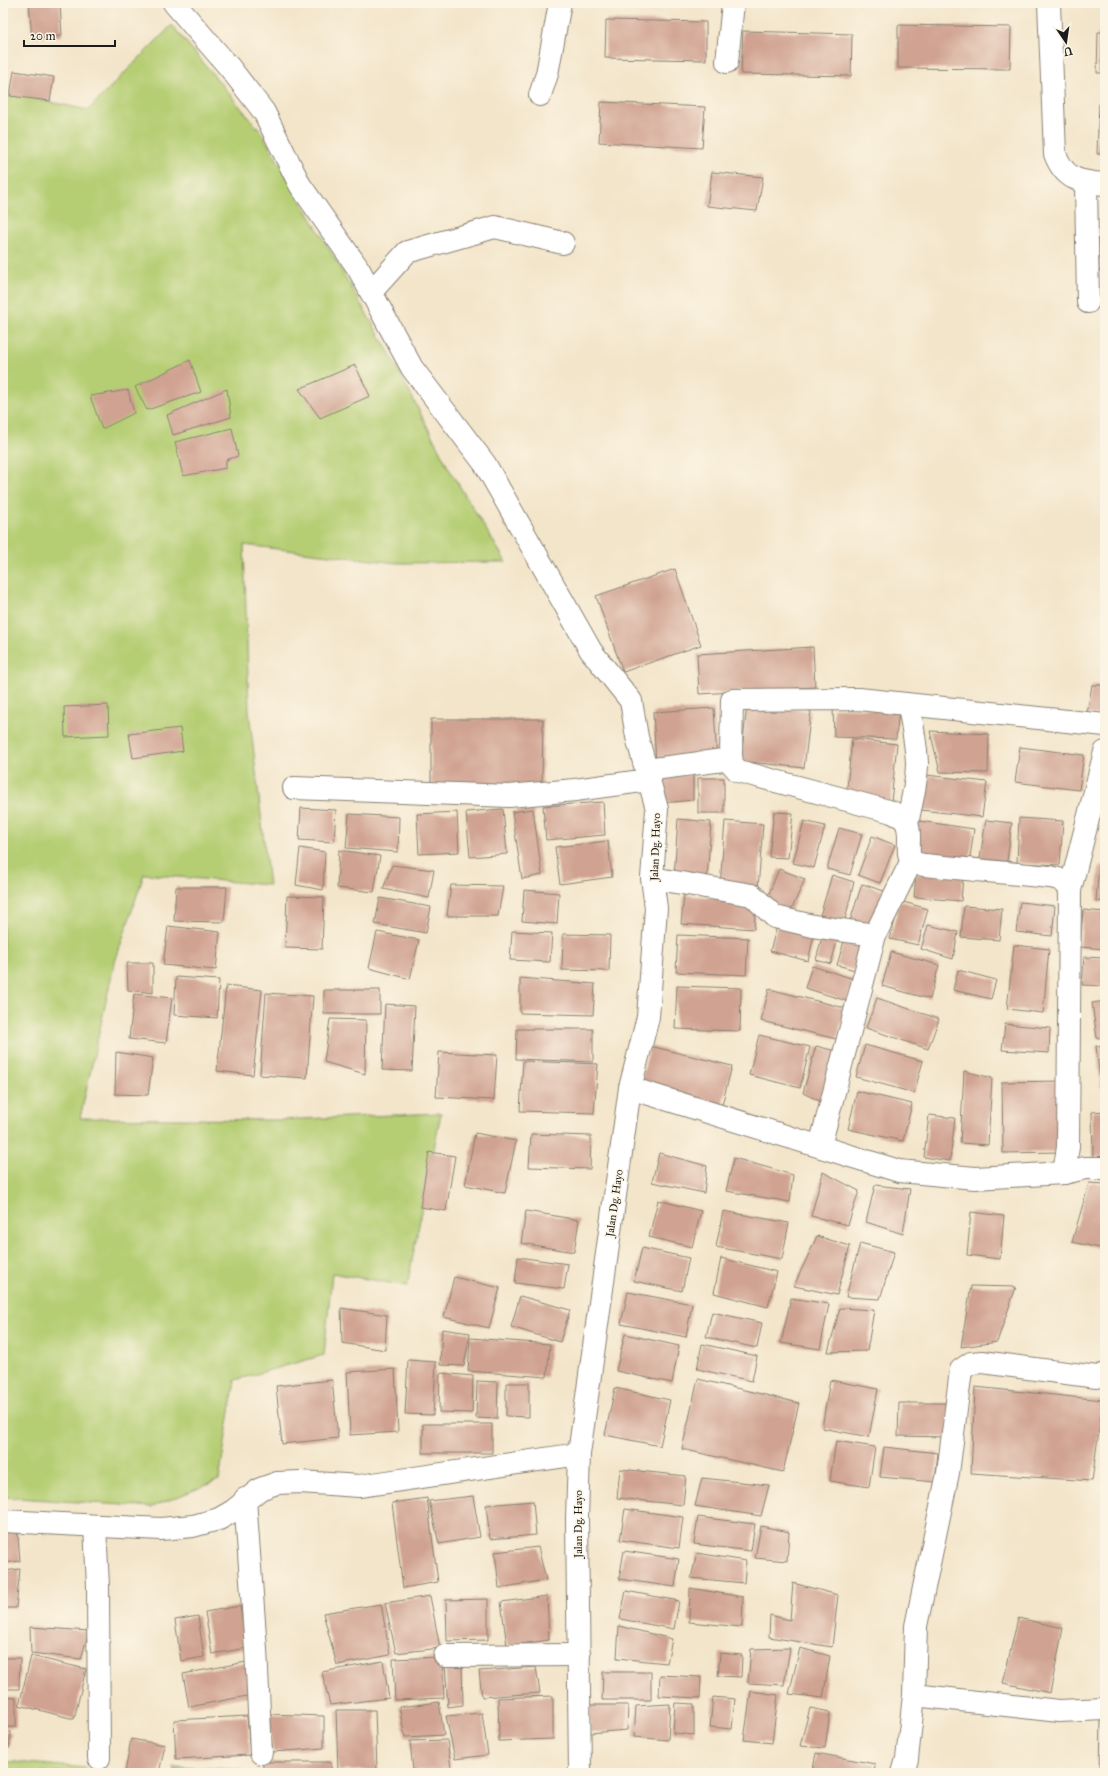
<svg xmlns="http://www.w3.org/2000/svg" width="1108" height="1776" font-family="'IM FELL Great Primer',serif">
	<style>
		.green { fill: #b5ce73; stroke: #687548 }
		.forest { fill: #90b165; stroke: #566640 }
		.building { fill: #d0a291 }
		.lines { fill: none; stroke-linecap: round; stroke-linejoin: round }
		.minor-casing { stroke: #888073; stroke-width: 24 }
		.minor { stroke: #fff; stroke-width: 22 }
		.labels { text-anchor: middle; stroke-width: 3; stroke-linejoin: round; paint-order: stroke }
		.street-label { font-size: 11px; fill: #1c1c1c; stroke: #fcf5e5 }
	</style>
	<rect width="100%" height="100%" fill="#fcf5e5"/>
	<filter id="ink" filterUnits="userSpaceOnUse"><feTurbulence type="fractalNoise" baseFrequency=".025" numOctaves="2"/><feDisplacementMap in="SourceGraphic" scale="8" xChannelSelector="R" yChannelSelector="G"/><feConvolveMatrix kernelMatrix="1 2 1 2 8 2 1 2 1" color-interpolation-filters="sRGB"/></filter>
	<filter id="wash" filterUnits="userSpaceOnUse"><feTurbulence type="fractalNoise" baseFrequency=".012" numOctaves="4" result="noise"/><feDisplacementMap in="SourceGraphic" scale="16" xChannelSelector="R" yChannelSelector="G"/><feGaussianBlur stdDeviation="0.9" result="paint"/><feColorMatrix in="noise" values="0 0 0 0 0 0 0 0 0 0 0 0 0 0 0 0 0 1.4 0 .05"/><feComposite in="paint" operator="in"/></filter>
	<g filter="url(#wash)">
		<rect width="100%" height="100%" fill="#f3e5ca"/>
		<g class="green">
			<polygon points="172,25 261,132 390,354 449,469 506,562 397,563 244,545 249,711 269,885 144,874 114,965 80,1118 278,1120 441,1113 407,1286 332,1273 324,1355 235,1380 219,1480 152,1507 3,1497 3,92 88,110"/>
			<polygon points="3,1761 86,1768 86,1773 3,1773"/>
		</g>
		<polygon class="forest" points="173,1767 243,1769 243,1773 174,1773"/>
		<g id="blocks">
			<g class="building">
				<polygon points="29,3 60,3 62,36 32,38"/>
				<polygon points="606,20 706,22 706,60 605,58"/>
				<polygon points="898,25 1011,27 1010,69 898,68"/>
				<polygon points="743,31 852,34 851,76 741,74"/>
				<polygon points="1098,32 1105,32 1105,73 1097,73"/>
				<polygon points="14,71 54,77 50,101 10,96"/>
				<polygon points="601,102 705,107 702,148 599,142"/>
				<polygon points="1099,104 1105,104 1105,154 1097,154"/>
				<polygon points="712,172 763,177 757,211 707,206"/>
				<polygon points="1090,239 1105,240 1105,271 1088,270"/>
				<polygon points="190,360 201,392 147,410 135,387"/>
				<polygon points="355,365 370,396 320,418 299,389"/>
				<polygon points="227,389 231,417 173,435 167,415"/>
				<polygon points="128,390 134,413 102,429 90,396"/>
				<polygon points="232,428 238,456 226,460 226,468 183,476 175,442"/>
				<polygon points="675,569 701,645 623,672 596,596"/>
				<polygon points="813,647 815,687 699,694 697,654"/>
				<polygon points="1092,685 1105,685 1105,715 1087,714"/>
				<polygon points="747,704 811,711 804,768 741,761"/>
				<polygon points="108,705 109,735 65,737 64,707"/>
				<polygon points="714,708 717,761 656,764 653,712"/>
				<polygon points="833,708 899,709 896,739 834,737"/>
				<polygon points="431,719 543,719 542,786 431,785"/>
				<polygon points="180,728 183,751 133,758 129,734"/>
				<polygon points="930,731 989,734 988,773 940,772"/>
				<polygon points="852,739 897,744 891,802 846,797"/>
				<polygon points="1020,747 1084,755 1079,790 1015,782"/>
				<polygon points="693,775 693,800 663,803 661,777"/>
				<polygon points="926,775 987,782 982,817 921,810"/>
				<rect x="698" y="778" width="26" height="35"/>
				<polygon points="603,802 605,835 546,840 543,806"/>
				<polygon points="301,808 336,810 334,842 299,840"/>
				<polygon points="503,809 507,854 470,857 466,812"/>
				<polygon points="533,809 542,875 522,879 512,812"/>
				<polygon points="457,812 459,852 419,854 417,814"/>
				<polygon points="774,812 793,813 788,858 769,857"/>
				<polygon points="349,814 399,817 398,852 346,848"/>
				<polygon points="1019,818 1063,821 1060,865 1017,863"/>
				<polygon points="678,819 711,822 707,880 674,878"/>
				<polygon points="986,820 1012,823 1006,868 979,865"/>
				<polygon points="725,821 763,824 758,889 720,886"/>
				<polygon points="804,821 825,826 814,868 793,863"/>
				<polygon points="919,821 974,829 969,865 915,858"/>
				<polygon points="839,828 862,834 850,875 827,869"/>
				<polygon points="872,836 895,845 880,883 858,875"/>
				<polygon points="608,841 612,877 560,884 555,847"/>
				<polygon points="300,848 325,852 323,890 296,885"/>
				<polygon points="339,850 380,856 374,892 337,888"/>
				<polygon points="392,865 434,870 429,898 383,889"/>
				<polygon points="1099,866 1105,866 1105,902 1096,901"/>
				<polygon points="779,869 805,879 790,913 765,903"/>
				<polygon points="916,874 963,877 961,901 914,897"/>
				<polygon points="832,875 854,882 844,924 819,919"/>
				<polygon points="862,884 884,891 871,931 849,924"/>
				<polygon points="451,885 503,886 498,916 447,916"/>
				<polygon points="176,887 227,887 224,922 174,921"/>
				<polygon points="524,890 559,893 557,924 522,921"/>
				<polygon points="684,895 756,901 754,929 681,924"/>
				<polygon points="287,896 324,897 322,949 285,948"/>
				<polygon points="380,898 431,907 426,933 375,924"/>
				<polygon points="900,901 928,909 918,945 890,939"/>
				<polygon points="1020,902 1055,906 1052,936 1016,932"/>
				<polygon points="964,906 1002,909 999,940 961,937"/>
				<polygon points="1083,910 1105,912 1105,949 1080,947"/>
				<polygon points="928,925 958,932 953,959 921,949"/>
				<polygon points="168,926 220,932 216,970 163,965"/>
				<polygon points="777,926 814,935 808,961 770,951"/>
				<polygon points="512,931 552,933 550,962 510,960"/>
				<polygon points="377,932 419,940 410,979 369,968"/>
				<polygon points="823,933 838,937 831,964 816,960"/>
				<polygon points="563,934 610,935 609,971 562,970"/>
				<polygon points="678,935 748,938 746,975 676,972"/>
				<polygon points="845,938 862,942 855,970 837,965"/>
				<polygon points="1014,945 1049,949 1043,1013 1007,1009"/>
				<polygon points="891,952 939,965 930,999 882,986"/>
				<polygon points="1084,957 1105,958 1105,986 1082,985"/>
				<polygon points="127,963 153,963 153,993 128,990"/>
				<polygon points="812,966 854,979 847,1001 805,988"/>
				<polygon points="958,970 996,980 991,999 953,990"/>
				<polygon points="176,977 219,980 217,1018 174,1015"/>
				<polygon points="520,978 595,984 593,1015 520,1013"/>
				<polygon points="226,986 262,990 253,1075 217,1071"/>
				<polygon points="677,986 741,988 740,1031 675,1029"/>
				<polygon points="769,989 845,1008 837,1039 761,1021"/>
				<rect x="324" y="990" width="56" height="24"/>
				<polygon points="266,993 313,996 307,1078 260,1075"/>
				<polygon points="134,994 172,998 166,1043 129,1039"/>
				<polygon points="877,998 939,1019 928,1049 866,1028"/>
				<polygon points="1105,1001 1105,1037 1097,1038 1092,1003"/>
				<polygon points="385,1004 415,1006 412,1071 382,1070"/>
				<polygon points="330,1019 366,1020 365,1074 324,1062"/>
				<polygon points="1005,1024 1050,1028 1049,1053 1002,1050"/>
				<polygon points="517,1029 593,1029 593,1062 516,1059"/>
				<polygon points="759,1035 810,1047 800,1088 749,1075"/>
				<polygon points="865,1045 923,1061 914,1093 856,1077"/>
				<polygon points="1105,1045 1105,1088 1101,1088 1096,1046"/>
				<polygon points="650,1046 732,1066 722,1105 640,1085"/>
				<polygon points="816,1046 840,1052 824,1103 803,1093"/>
				<polygon points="116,1052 153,1058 148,1095 115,1094"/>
				<polygon points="439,1052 497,1055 494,1100 436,1097"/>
				<polygon points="523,1061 598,1064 594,1113 520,1111"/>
				<polygon points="964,1071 992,1078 988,1145 960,1143"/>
				<polygon points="1061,1081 1062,1152 1003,1153 1002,1082"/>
				<polygon points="857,1091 912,1104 903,1141 848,1129"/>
				<polygon points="1105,1111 1105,1157 1093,1158 1092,1112"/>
				<polygon points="929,1115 955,1118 950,1161 924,1157"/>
				<polygon points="475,1133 516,1141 505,1193 465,1185"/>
				<polygon points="531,1134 591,1136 590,1169 529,1167"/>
				<polygon points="429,1152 455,1156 446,1211 420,1207"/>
				<polygon points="659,1153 707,1166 704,1193 652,1182"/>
				<polygon points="734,1158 793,1175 790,1202 726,1191"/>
				<polygon points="823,1172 859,1191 848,1225 811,1216"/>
				<polygon points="1089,1183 1105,1184 1105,1249 1072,1242"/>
				<polygon points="875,1185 910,1189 903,1234 866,1222"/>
				<polygon points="658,1200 701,1211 692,1247 649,1237"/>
				<polygon points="526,1211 579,1220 574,1252 521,1243"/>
				<polygon points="723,1211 789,1223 782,1259 716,1247"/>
				<polygon points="971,1212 1004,1216 1000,1259 967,1255"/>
				<polygon points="817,1236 850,1246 837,1295 794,1286"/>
				<polygon points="860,1243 894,1252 880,1299 846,1297"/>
				<polygon points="642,1248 689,1258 682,1291 634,1281"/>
				<polygon points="518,1257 568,1264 564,1289 515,1283"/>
				<polygon points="721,1258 777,1272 768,1307 714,1293"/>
				<polygon points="454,1277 500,1288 489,1328 444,1317"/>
				<polygon points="971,1286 1016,1287 997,1342 961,1347"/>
				<polygon points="628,1292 692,1304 686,1337 621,1324"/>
				<polygon points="520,1296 570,1310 560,1342 511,1327"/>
				<polygon points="791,1298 829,1304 820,1349 781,1343"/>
				<polygon points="341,1308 387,1315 385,1350 342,1343"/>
				<polygon points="840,1308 874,1310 867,1351 828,1352"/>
				<polygon points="712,1312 762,1323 757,1348 706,1337"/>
				<polygon points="442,1329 470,1333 464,1366 440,1365"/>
				<polygon points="625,1334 679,1346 672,1383 616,1371"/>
				<polygon points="470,1338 550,1344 547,1377 468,1371"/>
				<polygon points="702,1344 757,1356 752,1381 697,1369"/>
				<polygon points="408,1360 436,1362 433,1415 405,1414"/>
				<polygon points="395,1369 398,1432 350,1435 347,1372"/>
				<polygon points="440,1373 473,1376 472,1413 439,1412"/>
				<polygon points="698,1379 799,1403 783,1472 682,1449"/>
				<polygon points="332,1380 338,1438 282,1444 276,1386"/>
				<polygon points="830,1380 878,1389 869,1437 822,1428"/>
				<polygon points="477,1381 498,1382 497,1419 476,1418"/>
				<polygon points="506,1383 529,1383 529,1417 506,1416"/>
				<polygon points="975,1387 1103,1400 1092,1481 971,1473"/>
				<polygon points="615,1388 670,1400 660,1446 605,1435"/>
				<polygon points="899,1403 949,1403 948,1437 898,1436"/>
				<rect x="423" y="1424" width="69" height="29"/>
				<polygon points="836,1441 875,1447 869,1487 830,1481"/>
				<polygon points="884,1447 938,1453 935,1482 880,1477"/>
				<polygon points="620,1469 686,1476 683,1505 617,1498"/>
				<polygon points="702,1478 769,1485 761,1516 695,1506"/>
				<polygon points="473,1496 480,1537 439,1544 429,1501"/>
				<polygon points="427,1498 438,1582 403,1588 392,1503"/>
				<polygon points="533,1501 536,1535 490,1539 486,1505"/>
				<polygon points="625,1509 683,1517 679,1548 620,1540"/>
				<polygon points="698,1517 755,1524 751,1551 694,1544"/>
				<polygon points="17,1525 20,1561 3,1563 3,1526"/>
				<polygon points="761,1526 789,1532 787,1561 755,1558"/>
				<polygon points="538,1547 546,1580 499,1588 495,1552"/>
				<polygon points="624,1551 679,1559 675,1587 619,1579"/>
				<polygon points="697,1553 746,1561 744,1583 691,1578"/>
				<polygon points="20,1569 16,1608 3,1608 3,1571"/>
				<polygon points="793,1583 838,1595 832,1647 769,1637 770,1615 790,1620"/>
				<polygon points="690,1588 743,1597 742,1627 689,1622"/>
				<polygon points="626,1591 679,1601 674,1629 620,1619"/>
				<polygon points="430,1596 440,1648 396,1653 385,1603"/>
				<polygon points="547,1596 549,1640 507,1646 501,1602"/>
				<polygon points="488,1599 488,1640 447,1641 446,1600"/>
				<polygon points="381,1604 390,1655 337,1665 323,1613"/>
				<polygon points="240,1606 247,1648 212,1654 205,1612"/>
				<polygon points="198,1616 204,1657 181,1661 175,1620"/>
				<polygon points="1018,1618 1063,1628 1050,1693 1003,1683"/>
				<polygon points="619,1626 672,1639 667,1663 617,1658"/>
				<polygon points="30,1627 89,1631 81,1659 31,1653"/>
				<polygon points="790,1648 784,1685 748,1683 751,1649"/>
				<polygon points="800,1648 830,1656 823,1698 789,1694"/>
				<polygon points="720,1653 742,1655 741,1677 718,1676"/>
				<polygon points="31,1656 86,1669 74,1719 19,1705"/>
				<polygon points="442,1657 444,1698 395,1700 393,1659"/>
				<polygon points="3,1658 20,1658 19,1689 3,1689"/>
				<polygon points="383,1661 389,1698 330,1705 322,1672"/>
				<polygon points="246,1662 252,1695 189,1707 183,1674"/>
				<polygon points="445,1664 462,1667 463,1705 448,1707"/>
				<polygon points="536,1667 540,1693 482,1697 479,1671"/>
				<polygon points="603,1672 651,1672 651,1700 602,1700"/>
				<polygon points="660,1675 701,1677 700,1698 659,1696"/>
				<polygon points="751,1691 778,1695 772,1743 744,1740"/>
				<polygon points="553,1696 553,1739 499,1741 498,1698"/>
				<polygon points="3,1697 16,1698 16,1727 3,1727"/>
				<polygon points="713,1697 735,1699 732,1729 710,1727"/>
				<polygon points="439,1702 444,1735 405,1737 399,1707"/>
				<polygon points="675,1703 694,1704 694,1735 673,1733"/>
				<polygon points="670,1704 668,1740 634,1737 636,1706"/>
				<polygon points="590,1705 628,1705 627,1730 590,1733"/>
				<polygon points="810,1708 830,1712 825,1748 800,1746"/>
				<polygon points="336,1710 375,1710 377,1770 338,1771"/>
				<polygon points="482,1713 488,1755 455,1759 446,1716"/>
				<polygon points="268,1714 324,1716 324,1748 273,1752"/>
				<polygon points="247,1716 250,1755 176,1759 174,1720"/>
				<polygon points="1101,1720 1105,1720 1105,1771 1100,1771"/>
				<polygon points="3,1731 11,1732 9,1748 3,1747"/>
				<polygon points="131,1739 165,1745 159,1773 125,1773"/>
				<polygon points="447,1740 451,1768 413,1771 410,1741"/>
				<polygon points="816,1753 875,1764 874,1773 812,1773"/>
				<rect x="263" y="1762" width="68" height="11"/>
				<polygon points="703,1770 703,1773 671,1773 671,1772"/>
			</g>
		</g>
	</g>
	<g filter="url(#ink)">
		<use href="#blocks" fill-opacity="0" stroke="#888073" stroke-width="1"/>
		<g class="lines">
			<defs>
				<g id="minor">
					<polyline points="174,3 230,68 264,112 300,185 358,268 412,368 485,464 591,651 631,701 637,737 657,809 652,878 656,908 648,1017 630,1088 579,1454 577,1519 580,1773"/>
					<path d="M1049 3 1055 154C1065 180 1079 182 1105 184"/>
					<polyline points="727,62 733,3"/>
					<polyline points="540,95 547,74 560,3"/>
					<polyline points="1086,182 1088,302"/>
					<polyline points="371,292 407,252 495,227 563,243"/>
					<path d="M1105 725 859 699 732 700 731 755 732 764 738 771 892 812C895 814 900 816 903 818 915 829 904 852 912 861 915 864 920 864 924 865L1050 877C1061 879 1065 881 1070 890L1068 1147 1064 1173 1085 1168H1105"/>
					<polyline points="646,770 731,759"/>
					<polyline points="294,788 509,796 575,790 649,780"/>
					<path d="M907 824C911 804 917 783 917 763 916 743 912 724 909 705"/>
					<polyline points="652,878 752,895 775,917 813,926 875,935"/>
					<polyline points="1070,890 1105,752"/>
					<polyline points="630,1088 899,1171 975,1178 1064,1173"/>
					<polyline points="820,1146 875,935 912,860"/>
					<polyline points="245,1499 256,1649 261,1753"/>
					<polyline points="3,1521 161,1529 193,1526 219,1519 233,1511 260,1489 277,1483 300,1482 359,1486 579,1454"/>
					<polyline points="95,1526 98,1586 99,1758"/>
					<polyline points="445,1656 579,1655"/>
					<polyline points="914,1695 1059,1711 1105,1709"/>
					<polyline points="903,1773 907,1759 914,1695 916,1626 948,1473 961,1370 971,1363 982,1362 1097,1377 1105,1374"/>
				</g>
			</defs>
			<use href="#minor" class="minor-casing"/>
			<use href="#minor" class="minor"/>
		</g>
	</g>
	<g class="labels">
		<g class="street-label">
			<text transform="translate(655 847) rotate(-88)" y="4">Jalan Dg. Hayo</text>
			<text transform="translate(614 1203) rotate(-82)" y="4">Jalan Dg. Hayo</text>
			<text transform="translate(578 1524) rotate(-90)" y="4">Jalan Dg. Hayo</text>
		</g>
	</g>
	<rect width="1108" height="1776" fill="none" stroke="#fcf5e5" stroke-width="16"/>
	<g transform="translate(1066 42) rotate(167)" stroke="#fcf5e5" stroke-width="3" paint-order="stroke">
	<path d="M0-3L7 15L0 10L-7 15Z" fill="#1c1c1c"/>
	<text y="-6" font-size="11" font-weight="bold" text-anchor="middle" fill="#1c1c1c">U</text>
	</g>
	<path d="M24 40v6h91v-6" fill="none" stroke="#1c1c1c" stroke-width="2"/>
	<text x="30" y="40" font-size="12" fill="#1c1c1c" stroke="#fcf5e5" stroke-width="3" paint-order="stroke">20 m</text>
</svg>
